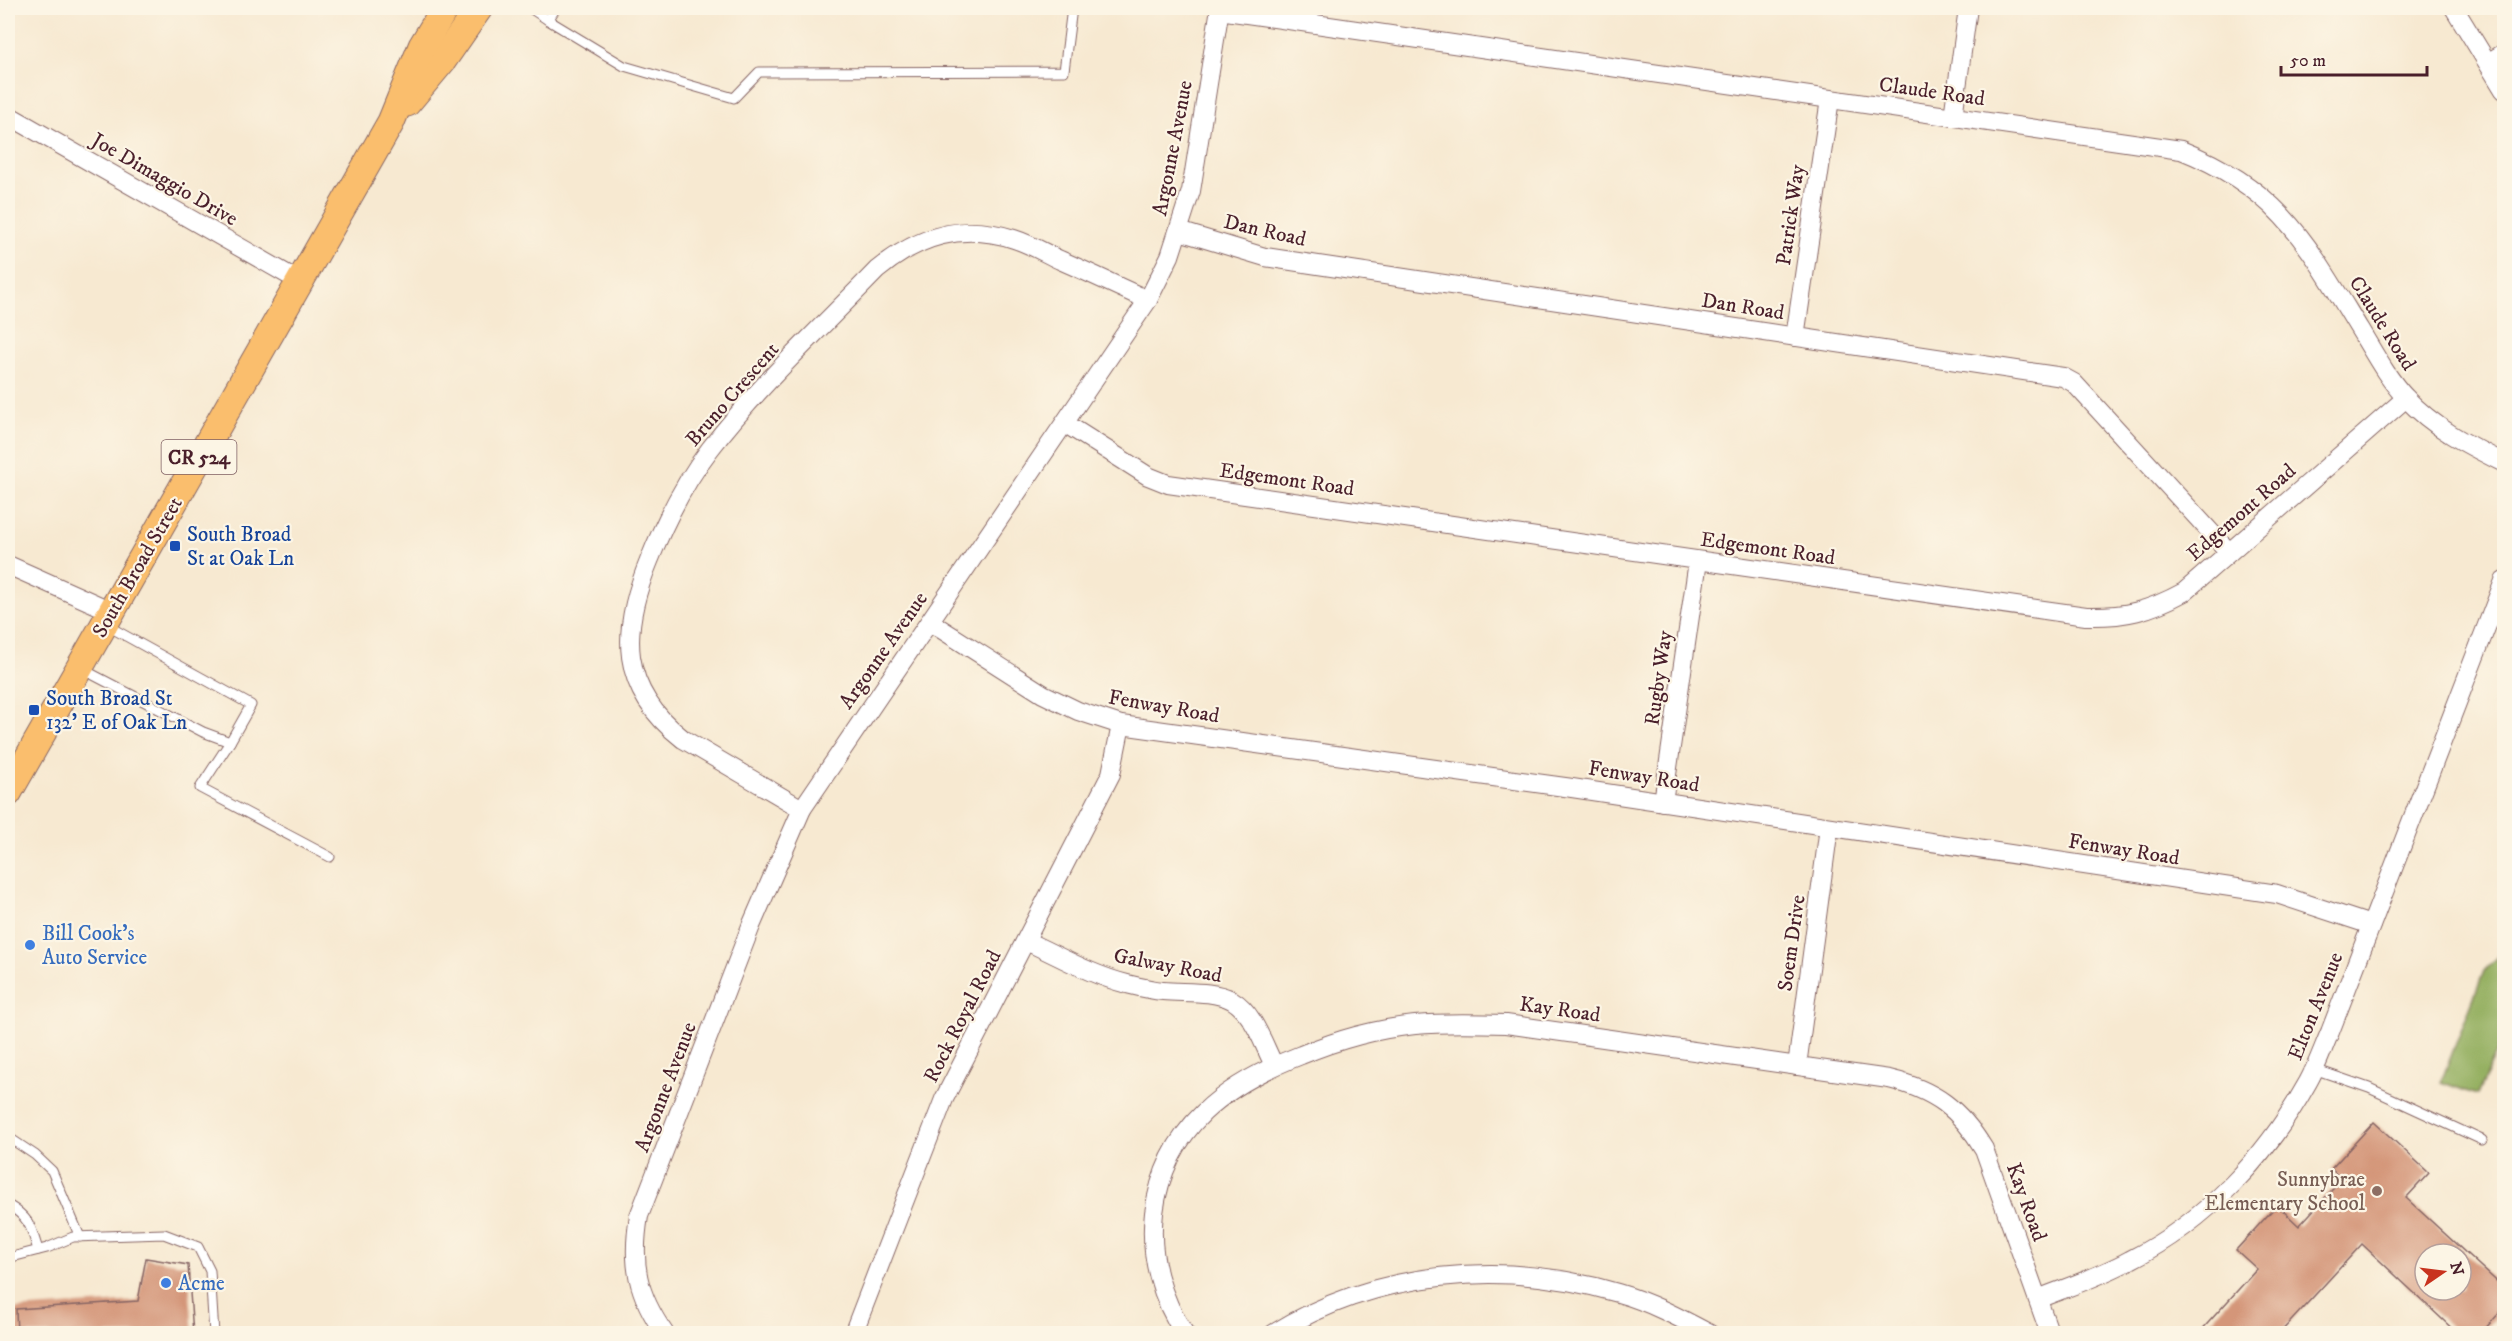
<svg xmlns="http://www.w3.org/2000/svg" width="2512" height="1341" font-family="'IM FELL DW Pica',serif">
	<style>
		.forest { fill: #95b062; stroke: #706846; stroke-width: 1.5 }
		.building { fill: #d49679; fill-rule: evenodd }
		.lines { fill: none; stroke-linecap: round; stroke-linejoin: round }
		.service-casing { stroke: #876665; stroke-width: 11 }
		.minor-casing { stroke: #876665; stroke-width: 20 }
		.primary-casing { stroke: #876665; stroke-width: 29 }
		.service { stroke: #fff; stroke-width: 9 }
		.minor { stroke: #fff; stroke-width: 18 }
		.primary { stroke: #fabe6d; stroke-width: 27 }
		.transit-dot { fill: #1a4fb4; stroke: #fcf5e5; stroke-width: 2 }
		.shop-dot { fill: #3f7fe0; stroke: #fcf5e5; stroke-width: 2 }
		.education-dot { fill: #8d6e63; stroke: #fcf5e5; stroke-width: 2 }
		.labels { text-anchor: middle; stroke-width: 4.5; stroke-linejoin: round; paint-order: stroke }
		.shield { fill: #fcf5e5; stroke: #7f5f63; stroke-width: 1.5 }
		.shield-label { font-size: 20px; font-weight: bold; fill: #4a1f2b }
		.street-label { font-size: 21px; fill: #4a1f2b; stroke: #fcf5e5 }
		.transit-label { font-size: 21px; fill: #164399; stroke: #fcf5e5; text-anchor: start }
		.shop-label { font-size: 21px; fill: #366cbe; stroke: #fcf5e5; text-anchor: start }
		.education-label { font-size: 21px; fill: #785e54; stroke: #fcf5e5; text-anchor: end }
	</style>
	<rect width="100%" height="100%" fill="#fcf5e5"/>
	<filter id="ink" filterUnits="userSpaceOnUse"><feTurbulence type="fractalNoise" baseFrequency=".0167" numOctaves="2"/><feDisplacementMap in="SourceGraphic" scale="12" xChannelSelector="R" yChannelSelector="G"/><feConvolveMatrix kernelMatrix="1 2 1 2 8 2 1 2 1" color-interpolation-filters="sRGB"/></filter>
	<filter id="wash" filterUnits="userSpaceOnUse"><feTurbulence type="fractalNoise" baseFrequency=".008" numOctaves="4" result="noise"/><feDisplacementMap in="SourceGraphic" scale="24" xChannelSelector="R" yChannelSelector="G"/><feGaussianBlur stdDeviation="1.35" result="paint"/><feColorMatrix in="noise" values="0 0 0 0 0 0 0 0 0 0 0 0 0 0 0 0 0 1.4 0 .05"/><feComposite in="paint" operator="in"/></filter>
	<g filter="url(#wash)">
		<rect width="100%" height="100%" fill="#f7e9d1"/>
		<polygon class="forest" points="2504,951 2504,1036 2477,1095 2441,1082 2484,971"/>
		<g id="blocks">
			<g class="building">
				<path d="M2374 1122 2429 1173 2406 1198 2505 1289V1307L2480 1334H2458L2362 1244 2279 1334H2198L2257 1269 2236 1250 2277 1205 2299 1226 2342 1179 2331 1169ZM2425 1254H2461V1290H2425Z"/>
				<polygon points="146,1258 188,1265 193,1334 17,1334 16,1309 138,1301"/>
			</g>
		</g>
	</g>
	<g filter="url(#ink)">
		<use href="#blocks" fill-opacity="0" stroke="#876665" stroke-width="1.5"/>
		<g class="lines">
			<defs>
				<g id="service">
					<polyline points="530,8 548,20"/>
					<polyline points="556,8 548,20 624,66 734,98 759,72 1064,71 1072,8"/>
					<polyline points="82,669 203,732 230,742 251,705 106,625"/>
					<polyline points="230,742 200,788 330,857"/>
					<polyline points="2314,1069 2369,1088 2482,1140"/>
					<polyline points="8,1137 35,1155 52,1171 80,1237"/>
					<path d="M8 1205C30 1218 31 1227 38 1250"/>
					<polyline points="8,1258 47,1248 73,1237 164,1234 198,1247 210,1271 214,1334"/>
				</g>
				<g id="minor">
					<polyline points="2454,8 2504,90"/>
					<path d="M1219 10 2181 150C2280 189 2308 245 2360 330 2374 353 2387 378 2406 398 2434 428 2468 445 2504 463"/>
					<polyline points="2488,63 2504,53"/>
					<polyline points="8,115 299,281"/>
					<polyline points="1953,117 1968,8"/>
					<polyline points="1179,231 1265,257 2063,377 2074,383 2229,552"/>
					<polyline points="1795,337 1830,99"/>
					<path d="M1066 424 1148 476 1168 484 2086 616C2125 617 2149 611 2184 592L2406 398"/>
					<polyline points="8,565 111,611"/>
					<polyline points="930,622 1043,694 1078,711 1121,725 1572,788 2277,894 2371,925"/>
					<polyline points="1663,802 1698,561"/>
					<path d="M802 809 683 739C619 689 620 631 649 561 665 521 684 483 710 449 759 385 821 328 877 270 918 236 962 222 1014 239 1030 244 1045 253 1060 260 1090 273 1119 287 1148 300"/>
					<path d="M1026 941C1059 956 1091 975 1127 984 1139 987 1151 990 1163 991 1185 993 1212 990 1232 1000 1254 1013 1263 1044 1274 1065"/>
					<polyline points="1797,1066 1829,827"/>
					<path d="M2038 1299C2068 1287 2101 1276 2130 1260 2207 1221 2267 1156 2308 1082 2317 1066 2323 1048 2330 1032L2504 581"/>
					<path d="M665 1334C637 1294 631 1264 639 1216L751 926 802 809 1148 300 1170 256 1191 191 1220 8"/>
					<polyline points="853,1334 944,1099 1111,774 1121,725"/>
					<path d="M1185 1334C1161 1299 1149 1255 1154 1213 1165 1127 1226 1084 1301 1055 1337 1040 1376 1029 1415 1025 1446 1022 1476 1023 1506 1024L1889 1079C1935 1090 1960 1109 1984 1149L2050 1334"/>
					<path d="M1273 1334C1376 1270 1504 1259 1618 1293 1650 1302 1680 1318 1710 1334"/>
				</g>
				<g id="primary">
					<polyline points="407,103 443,60 479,8"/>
					<polyline points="8,793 391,122 422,46 445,8"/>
				</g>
			</defs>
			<use href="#service" class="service-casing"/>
			<use href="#minor" class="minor-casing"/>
			<use href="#primary" class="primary-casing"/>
			<use href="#service" class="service"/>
			<use href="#minor" class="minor"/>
			<use href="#primary" class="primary"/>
		</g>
	</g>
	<g class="transit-dot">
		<rect x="169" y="540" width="12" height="12" rx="3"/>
		<rect x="28" y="704" width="12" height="12" rx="3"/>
	</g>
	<g class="shop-dot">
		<circle cx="30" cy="945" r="6"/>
		<circle cx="166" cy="1283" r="6"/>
	</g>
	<circle class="education-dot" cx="2377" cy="1191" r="6"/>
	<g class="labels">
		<rect class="shield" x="161.5" y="440" width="75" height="34" rx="4.5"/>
		<g class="shield-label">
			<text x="199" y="464">CR 524</text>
		</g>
		<g class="street-label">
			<text transform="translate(1932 91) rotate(8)" y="7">Claude Road</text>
			<text transform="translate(1172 148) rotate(-79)" y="7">Argonne Avenue</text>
			<text transform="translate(165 179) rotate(30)" y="7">Joe Dimaggio Drive</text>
			<text transform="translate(1790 215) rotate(-82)" y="7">Patrick Way</text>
			<text transform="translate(1265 230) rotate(13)" y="7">Dan Road</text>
			<text transform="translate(1743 306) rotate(9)" y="7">Dan Road</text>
			<text transform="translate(2383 323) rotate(58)" y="7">Claude Road</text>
			<text transform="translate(732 394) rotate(-49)" y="7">Bruno Crescent</text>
			<text transform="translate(1287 479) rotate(8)" y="7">Edgemont Road</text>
			<text transform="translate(2241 512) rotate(-41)" y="7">Edgemont Road</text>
			<text transform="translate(1768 548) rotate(8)" y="7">Edgemont Road</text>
			<text transform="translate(137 567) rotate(-60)" y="7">South Broad Street</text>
			<text transform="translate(883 650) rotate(-55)" y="7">Argonne Avenue</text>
			<text transform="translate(1658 678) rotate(-82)" y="7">Rugby Way</text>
			<text transform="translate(1164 706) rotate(10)" y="7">Fenway Road</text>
			<text transform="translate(1644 776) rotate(9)" y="7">Fenway Road</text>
			<text transform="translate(2124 849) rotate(9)" y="7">Fenway Road</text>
			<text transform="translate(1791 943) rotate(-82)" y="7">Soem Drive</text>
			<text transform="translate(1168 965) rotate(11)" y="7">Galway Road</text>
			<text transform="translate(2315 1006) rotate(-68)" y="7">Elton Avenue</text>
			<text transform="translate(1560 1009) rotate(8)" y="7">Kay Road</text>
			<text transform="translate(962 1016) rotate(-63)" y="7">Rock Royal Road</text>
			<text transform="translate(665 1087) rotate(-69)" y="7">Argonne Avenue</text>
			<text transform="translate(2027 1202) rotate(70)" y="7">Kay Road</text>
		</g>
		<g class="transit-label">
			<text x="187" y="541">South Broad<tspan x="187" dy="24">St at Oak Ln</tspan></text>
			<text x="46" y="705">South Broad St<tspan x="46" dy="24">132' E of Oak Ln</tspan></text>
		</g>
		<g class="shop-label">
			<text x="42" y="940">Bill Cook's<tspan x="42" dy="24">Auto Service</tspan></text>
			<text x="178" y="1290">Acme</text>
		</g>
		<g class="education-label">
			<text x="2365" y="1186">Sunnybrae<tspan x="2365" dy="24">Elementary School</tspan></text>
		</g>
	</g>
	<rect width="2512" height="1341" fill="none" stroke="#fcf5e5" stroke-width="30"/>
	<g transform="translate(2443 1272) rotate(76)"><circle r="28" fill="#fcf5e5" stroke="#b59f9b" stroke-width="1.5"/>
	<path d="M0-4.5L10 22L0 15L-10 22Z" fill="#c8321e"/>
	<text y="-9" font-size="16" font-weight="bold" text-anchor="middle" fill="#4a1f2b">N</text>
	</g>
	<path d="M2281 66v9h146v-9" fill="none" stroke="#4a1f2b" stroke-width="3"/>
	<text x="2290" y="66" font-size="18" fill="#4a1f2b" stroke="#fcf5e5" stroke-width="4.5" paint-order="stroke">50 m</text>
</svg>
